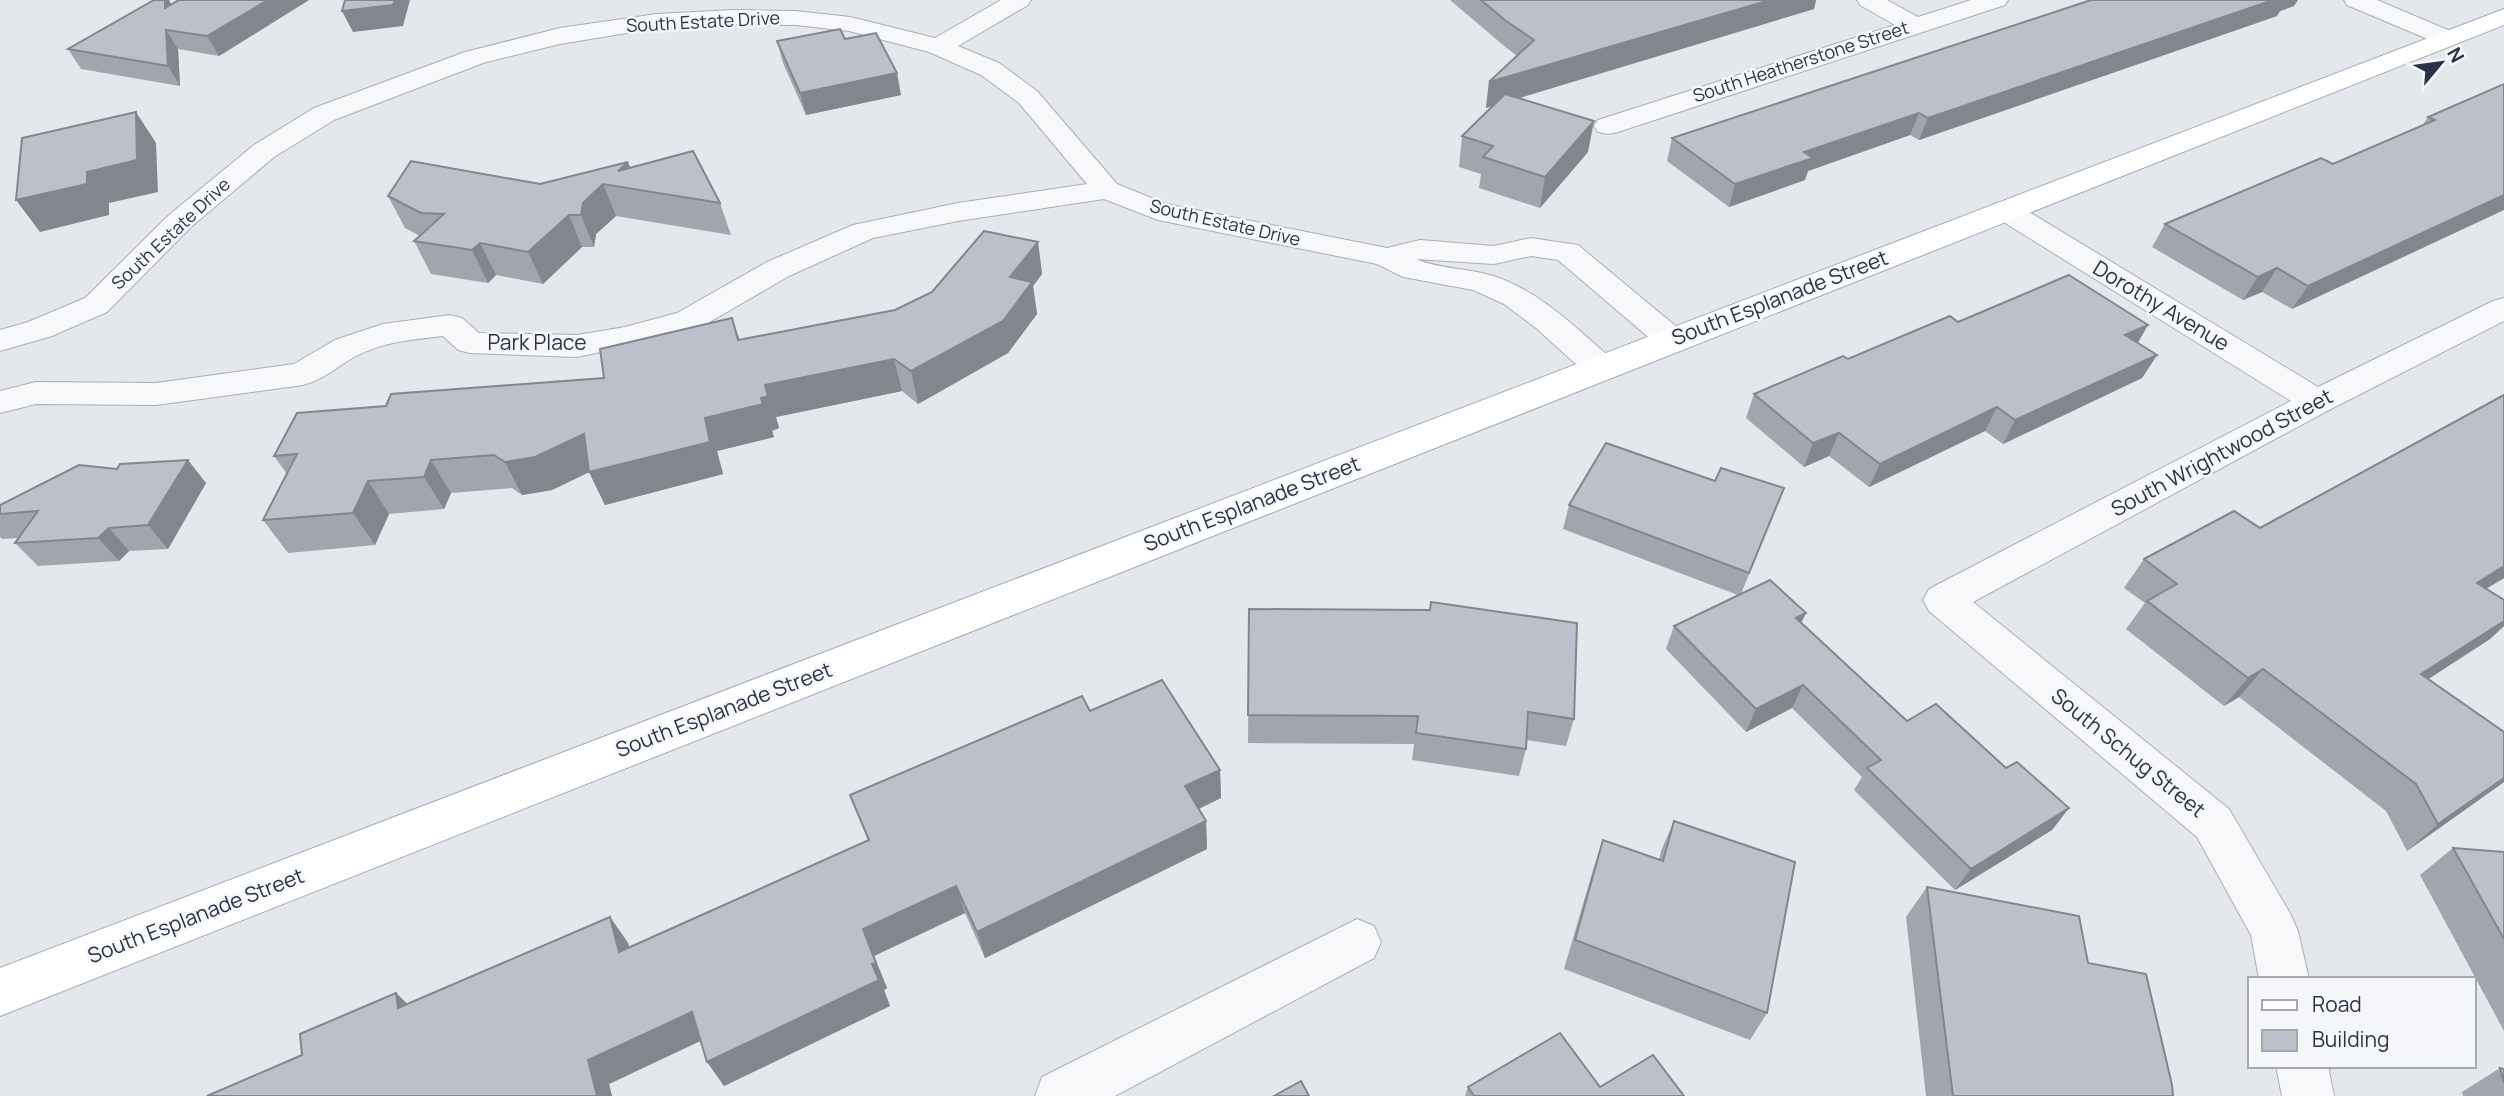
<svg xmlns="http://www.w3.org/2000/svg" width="2504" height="1096" font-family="Manrope,sans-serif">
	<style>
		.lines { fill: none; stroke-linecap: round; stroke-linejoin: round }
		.minor-casing { stroke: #a9aeb7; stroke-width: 2 }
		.major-casing { stroke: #a3abb8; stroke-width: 2 }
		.minor { fill: #f7f8fa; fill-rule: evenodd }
		.major { fill: #fff; fill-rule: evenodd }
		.wall { fill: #a1a5ae }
		.shaded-wall { fill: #83868d }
		.building { fill: #bbc0ca; stroke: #83868d; stroke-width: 2 }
		.labels { text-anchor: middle; stroke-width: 5; stroke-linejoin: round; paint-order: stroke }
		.far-street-label { font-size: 18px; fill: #2b3445; stroke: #f4f6f9 }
		.street-label { font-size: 21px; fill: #2b3445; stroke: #f4f6f9 }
	</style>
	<rect width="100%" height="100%" fill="#e4e7ec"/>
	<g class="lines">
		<defs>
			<g id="minor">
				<path d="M1001 0H1031L1028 5 958 46 999 63 1037 91 1117 184 1166 204 1387 248 1420 240 1494 246 1531 238 1578 245 1684 333 1689 340 1684 347 1672 350 1660 347 1558 260 1531 256 1494 264 1416 259C1438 269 1466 268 1490 275 1538 289 1576 328 1613 360L1618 368 1613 376 1601 379 1589 376 1536 328 1504 304 1473 290 1403 277 1377 264 1158 220 1104 199 958 221 873 238 789 276 701 327 625 347 577 357 470 353 458 350 443 336C414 339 383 342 356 356 338 366 323 380 303 385L156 405 36 404 0 413V391L36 382 156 383 294 364 335 340 383 324 450 315 462 318 479 333 577 335 625 327 677 313 767 262 853 225 958 203 1087 184 1019 103 981 75 929 52 849 31 796 25 733 24 657 28 560 44 483 63 334 120 274 157 191 227 107 312 52 336 0 351V330L28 322 85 298 169 215 254 145 314 108 465 52 560 28 657 14 733 10 796 11 850 17 935 38Z"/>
				<polygon points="1857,0 1887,0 1918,17 1971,0 2008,0 2005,5 1618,132 1608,134 1598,132 1594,126 1598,120 1895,25 1860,5"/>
				<polygon points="2344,0 2377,0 2455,33 2459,38 2455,43 2446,46 2437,43 2347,5"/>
				<polygon points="2005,201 2016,204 2318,387 2493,301 2504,298 2504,321 2329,410 1973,602 2229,809 2291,915 2298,931 2309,979 2259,979 2251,935 2197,837 1929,611 1923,600 1929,589 2291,401 1994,216 1990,210 1994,204"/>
				<polygon points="1357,919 1374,926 1381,942 1374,958 1115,1096 1035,1096 1042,1077"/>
				<polygon points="2276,1066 2328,1066 2334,1096 2282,1096"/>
			</g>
			<polygon id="major" points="2504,9 2504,25 0,1016 0,968"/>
		</defs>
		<use href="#minor" class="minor-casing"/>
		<use href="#major" class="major-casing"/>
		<use href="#minor" class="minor"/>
		<use href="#major" class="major"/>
	</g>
	<g class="wall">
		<polygon points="154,0 169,0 171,4 179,0 309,0 219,56 178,49 180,86 81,69 68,49"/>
		<polygon points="1450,0 1816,0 1814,9 1519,98 1588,152 1540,208 1479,188 1481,174 1459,167 1462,136 1493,105 1486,108 1489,82 1517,56 1503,45"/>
		<polygon points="2294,6 2280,11 2277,16 1919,140 1910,135 1808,171 1805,180 1729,207 1667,161 1672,138"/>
		<polygon points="845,39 901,95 806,115 783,63 777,41"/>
		<polygon points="2504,84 2292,309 2262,292 2243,300 2152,247 2165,224 2333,164 2422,126 2428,117"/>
		<polygon points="631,167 720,203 731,235 616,216 596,234 594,247 582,247 543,284 496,275 488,283 431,274 414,241 420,236 405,228 388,196 540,184"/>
		<polygon points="1038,242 1042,274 1033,286 1037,314 1008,353 918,404 902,391 776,417 779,428 772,431 774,437 717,451 723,474 605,505 589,472 552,490 522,495 512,488 451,493 444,509 389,514 375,545 288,553 263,520 287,474 274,456 386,406 604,378 732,318 740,340 895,310"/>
		<polygon points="1958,322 2138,343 2157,355 2142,378 2003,444 1985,431 1869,487 1829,456 1804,467 1746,418 1754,394"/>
		<polygon points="2504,395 2504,578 2486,589 2504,600 2504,626 2490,639 2428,679 2504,782 2407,851 2386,811 2239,697 2224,706 2126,629 2145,603 2124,588 2144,559 2260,528"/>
		<polygon points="1715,481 1784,488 1741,594 1801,622 1907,721 2006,768 2069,808 2052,830 1955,890 1854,790 1862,777 1792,708 1746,732 1666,649 1674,626 1738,595 1563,529 1569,505"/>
		<polygon points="206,483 168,549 129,551 119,561 38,566 15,543 19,538 2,539 0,537 0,505"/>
		<polygon points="1249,609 1574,719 1566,746 1526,740 1526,749 1519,776 1412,760 1414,744 1248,743"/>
		<polygon points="1090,711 1220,770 1221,798 1199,809 1206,821 1207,849 985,958 965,913 874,956 887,988 884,990 890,1006 724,1086 701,1040 609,1084 612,1096 207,1096 302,1055 396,993 407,1004 610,917 628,943 629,947 868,840 850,795"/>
		<polygon points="1674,821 1767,1013 1750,1040 1564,969 1593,870 1603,840 1659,860 1661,851"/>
		<polygon points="2453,848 2504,852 2504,1031 2420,875"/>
		<polygon points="1927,887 2088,963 2173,1096 1926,1096 1906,917"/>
		<polygon points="2500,1068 2504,1069 2504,1096 2463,1096 2462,1092"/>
		<polygon points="1468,1087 1600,1087 1684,1096 1465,1096"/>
	</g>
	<g class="shaded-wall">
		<polygon points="165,0 169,0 176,13 165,8"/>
		<polygon points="268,0 309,0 219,56 207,36"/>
		<polygon points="395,0 410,0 403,26 353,32 342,11"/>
		<polygon points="1770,0 1816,0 1814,9 1486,108 1489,82"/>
		<polygon points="2273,0 2298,0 2294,6 2280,11 2277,16 1919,140 1928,118"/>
		<polygon points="166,30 178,49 180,86 168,66"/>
		<polygon points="897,73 901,95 806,115 800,93"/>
		<polygon points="136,112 156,143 158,192 109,203 109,215 40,232 16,200 87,172"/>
		<polygon points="1919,113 1910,135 1808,171 1805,180 1729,207 1735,184 1804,152"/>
		<polygon points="1594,121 1588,152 1540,208 1545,177"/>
		<polygon points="628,162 639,190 618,171"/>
		<polygon points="603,184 616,216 596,234 594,247 581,215 583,203"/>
		<polygon points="2504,195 2504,210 2292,309 2308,286"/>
		<polygon points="569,215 582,247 543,284 528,252"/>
		<polygon points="1038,242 1042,274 1033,286 1037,314 1008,353 918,404 911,371 1010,277"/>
		<polygon points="480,243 496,275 488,283 472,250"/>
		<polygon points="2277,268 2262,292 2243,300 2258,277"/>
		<polygon points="2148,325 2135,348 2125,335"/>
		<polygon points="2157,355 2142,378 2003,444 2015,420"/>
		<polygon points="894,359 902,391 776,417 779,428 772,431 774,437 717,451 723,474 605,505 589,472 705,418 761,398 765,385"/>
		<polygon points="1997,407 1985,431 1869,487 1880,464"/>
		<polygon points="1839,433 1829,456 1804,467 1813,443"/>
		<polygon points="584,434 600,467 552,490 522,495 505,462"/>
		<polygon points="188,460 206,483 168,549 148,525"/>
		<polygon points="431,460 451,493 444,509 424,477"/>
		<polygon points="368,481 389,514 375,545 353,513"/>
		<polygon points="109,528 129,551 119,561 98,538"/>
		<polygon points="2504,566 2504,578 2449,611 2477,583"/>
		<polygon points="1806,613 1795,636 1796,618"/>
		<polygon points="2504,621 2504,626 2490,639 2393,702 2421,674"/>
		<polygon points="2263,669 2239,697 2224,706 2248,678"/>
		<polygon points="1803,685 1792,708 1746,732 1756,709"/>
		<polygon points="1220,770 1221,798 1187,814 1185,786"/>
		<polygon points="2504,778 2504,782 2407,851 2438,824"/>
		<polygon points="2069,808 2052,830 1955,890 1971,869"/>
		<polygon points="1206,821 1207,849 985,958 977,932"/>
		<polygon points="956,886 965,913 874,956 887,988 884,990 890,1006 724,1086 707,1062 863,929"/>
		<polygon points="610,917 628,943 637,978 619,952"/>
		<polygon points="396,993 422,1018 398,1008"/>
		<polygon points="692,1012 709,1037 609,1084 612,1096 597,1096 588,1060"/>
	</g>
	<g class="building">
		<polygon points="154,0 165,0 165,8 179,0 268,0 207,36 166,30 168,66 68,49"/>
		<polygon points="345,0 395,0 393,5 342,11"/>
		<polygon points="1481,0 1770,0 1489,82 1534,40 1506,21"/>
		<polygon points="2091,0 2273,0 1928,118 1919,113 1804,152 1813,158 1735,184 1672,138"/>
		<polygon points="840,29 845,39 876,33 897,73 800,93 777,41"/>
		<polygon points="2504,84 2504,195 2308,286 2277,268 2258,277 2165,224 2321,158 2333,164 2435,120 2428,117"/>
		<polygon points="1505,94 1594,121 1545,177 1483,157 1493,146 1462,136"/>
		<polygon points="136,112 137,160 87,172 87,184 16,200 22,138"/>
		<polygon points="693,151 720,203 603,184 583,203 581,215 569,215 528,252 480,243 472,250 414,241 444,214 421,213 388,196 411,161 540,184 628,162 618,171"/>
		<polygon points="984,231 1038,242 1010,277 1032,282 1003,321 911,371 894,359 765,385 768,396 761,398 763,404 705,418 710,442 589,472 584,434 535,457 505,462 494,455 431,460 424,477 368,481 353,513 263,520 297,454 274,456 297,413 386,406 391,394 604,378 600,349 732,318 738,340 895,310 932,292"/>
		<polygon points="2069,275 2148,325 2125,335 2157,355 2015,420 1997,407 1880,464 1839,433 1813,443 1754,394 1843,356 1848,359 1950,316 1958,322"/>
		<polygon points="2504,395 2504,566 2477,583 2504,600 2504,621 2421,674 2504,732 2504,778 2438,824 2416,784 2263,669 2248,678 2147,601 2177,584 2144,559 2234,511 2260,528"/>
		<polygon points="1606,443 1715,481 1721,468 1784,488 1749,573 1569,505"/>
		<polygon points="188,460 148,525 109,528 98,538 15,543 38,511 0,514 0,505 79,465 117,469 120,464"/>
		<polygon points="1770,580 1806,613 1796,618 1907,721 1936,704 2006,768 2017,762 2069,808 1971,869 1867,768 1881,760 1803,685 1756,709 1674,626"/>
		<polygon points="1431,602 1577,623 1574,719 1528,712 1526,749 1416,733 1418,716 1248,715 1249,609 1430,610"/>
		<polygon points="1162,680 1220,770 1185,786 1206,821 977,932 956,886 863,929 876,963 872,964 879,980 707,1062 692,1012 588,1060 597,1096 207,1096 302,1055 300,1034 396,993 398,1008 610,917 619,952 869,840 850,795 1082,696 1090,711"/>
		<polygon points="1674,821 1795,862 1767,1013 1575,940 1603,840 1663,861"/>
		<polygon points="2453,848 2504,852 2504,939"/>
		<polygon points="1927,887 2079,916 2088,963 2146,974 2172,1085 2173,1096 1953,1096"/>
		<polygon points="1560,1033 1600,1087 1653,1055 1684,1096 1474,1096 1468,1087"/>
		<polygon points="2500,1068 2504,1069 2504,1083"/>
		<polygon points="1301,1081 1309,1096 1274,1096"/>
	</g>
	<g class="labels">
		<g class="far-street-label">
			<text transform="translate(703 22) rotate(-3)" y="6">South Estate Drive</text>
			<text transform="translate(1801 62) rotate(-18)" y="6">South Heatherstone Street</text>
			<text transform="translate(1225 223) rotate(13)" y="6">South Estate Drive</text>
			<text transform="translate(171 234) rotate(-43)" y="6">South Estate Drive</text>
		</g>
		<g class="street-label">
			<text transform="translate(1780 298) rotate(-21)" y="7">South Esplanade Street</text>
			<text transform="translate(2161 306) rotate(31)" y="7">Dorothy Avenue</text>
			<text x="537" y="350">Park Place</text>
			<text transform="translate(2222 453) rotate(-28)" y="7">South Wrightwood Street</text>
			<text transform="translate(1252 504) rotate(-21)" y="7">South Esplanade Street</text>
			<text transform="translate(724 710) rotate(-21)" y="7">South Esplanade Street</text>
			<text transform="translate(2128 753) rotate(39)" y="7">South Schug Street</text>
			<text transform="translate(196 916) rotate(-21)" y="7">South Esplanade Street</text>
		</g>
	</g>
	<rect x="2248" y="977" width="228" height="91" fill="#f4f6f9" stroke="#a4a8b1" stroke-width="2"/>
	<rect x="2262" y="1000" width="35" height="10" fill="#ffffff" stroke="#a4a8b1" stroke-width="2"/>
	<text x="2312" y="1012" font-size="21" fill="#2b3445">Road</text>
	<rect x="2262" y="1030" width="35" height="21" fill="#bbc0ca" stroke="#a4a8b1" stroke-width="2"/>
	<text x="2312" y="1047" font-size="21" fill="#2b3445">Building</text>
	<g transform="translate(2441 63) rotate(61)" stroke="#f4f6f9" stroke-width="5" paint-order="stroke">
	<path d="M0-5L12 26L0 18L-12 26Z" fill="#2b3445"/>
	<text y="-10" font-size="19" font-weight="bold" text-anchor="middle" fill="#2b3445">N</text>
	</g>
</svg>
